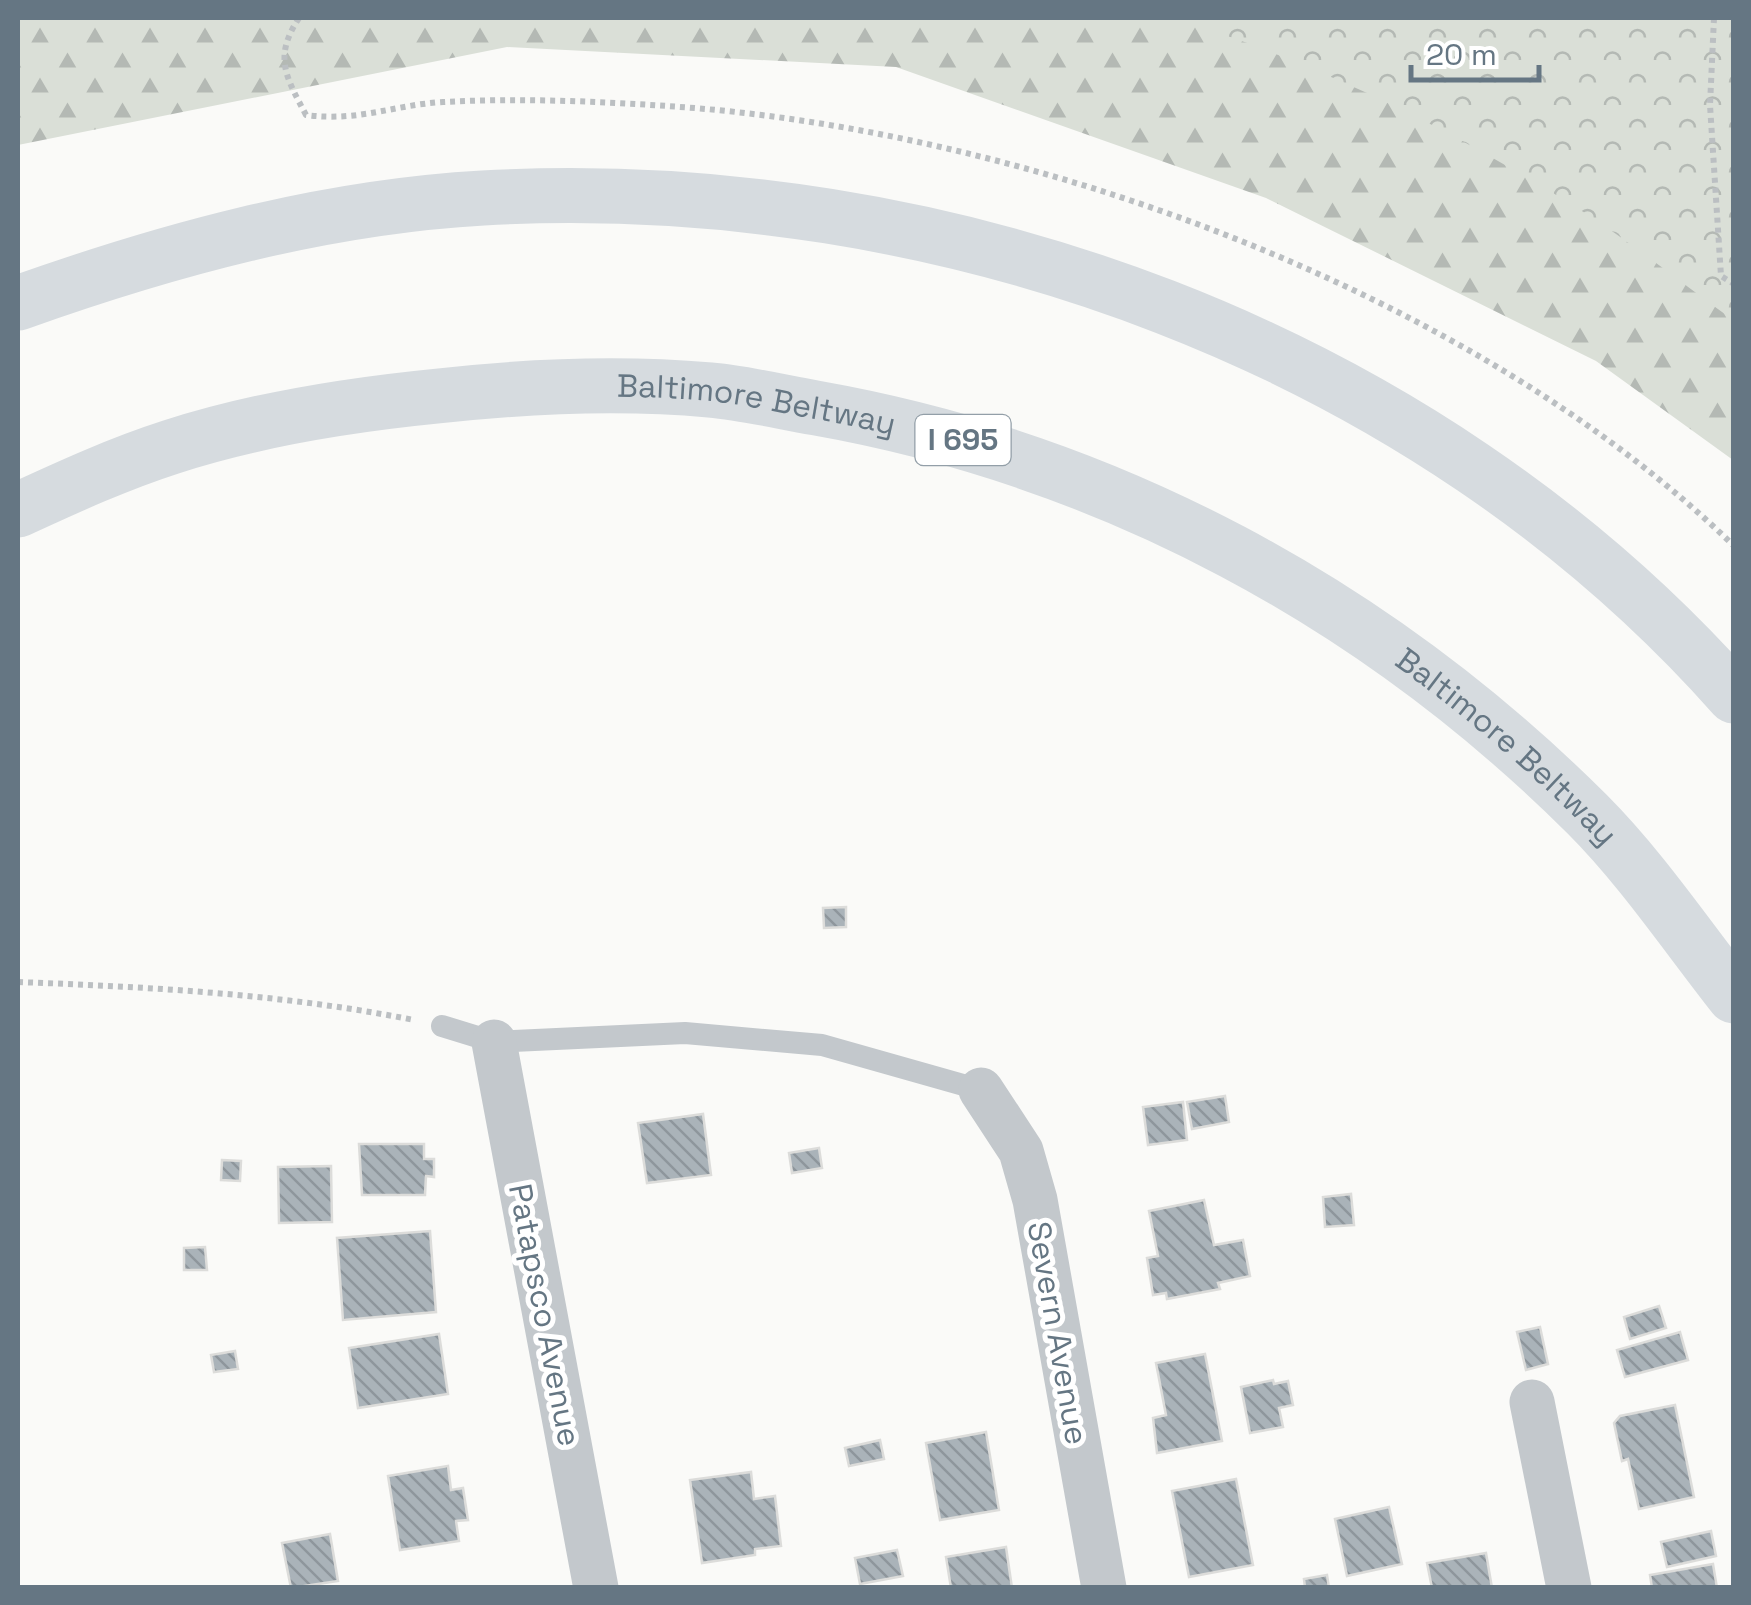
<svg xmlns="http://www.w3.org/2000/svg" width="1751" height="1605" font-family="'Space Grotesk',sans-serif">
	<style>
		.forest { fill: url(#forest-firs) }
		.park { fill: url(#park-crowns) }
		.building { fill: url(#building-back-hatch); stroke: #dcdcda; stroke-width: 2.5 }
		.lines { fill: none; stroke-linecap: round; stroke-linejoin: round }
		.path { stroke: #bbbfc2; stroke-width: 6; stroke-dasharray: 5 5; stroke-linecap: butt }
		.lane { stroke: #c3c8cc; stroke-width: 22 }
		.street { stroke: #c3c8cc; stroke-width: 45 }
		.highway { stroke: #d6dbdf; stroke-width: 55 }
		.labels { text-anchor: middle; stroke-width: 10; stroke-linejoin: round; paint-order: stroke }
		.shield { fill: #fff; stroke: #939fa8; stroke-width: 2.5 }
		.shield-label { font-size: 30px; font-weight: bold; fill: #657683 }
		.street-label { font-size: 32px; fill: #657683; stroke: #fff }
	</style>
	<defs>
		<pattern id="forest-firs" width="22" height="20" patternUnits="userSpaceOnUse" patternTransform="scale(2.5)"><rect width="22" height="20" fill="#dadfd7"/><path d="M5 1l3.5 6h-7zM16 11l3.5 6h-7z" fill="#b4b9b4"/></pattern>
		<pattern id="park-crowns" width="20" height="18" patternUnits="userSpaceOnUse" patternTransform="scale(2.5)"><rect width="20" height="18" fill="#dadfd7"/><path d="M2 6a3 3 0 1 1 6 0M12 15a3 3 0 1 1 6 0" fill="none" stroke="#b4b9b4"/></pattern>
		<pattern id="building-back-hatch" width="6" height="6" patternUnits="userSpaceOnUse" patternTransform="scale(2.5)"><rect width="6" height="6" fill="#aab3b9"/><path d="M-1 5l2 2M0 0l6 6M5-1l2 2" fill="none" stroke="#8e969c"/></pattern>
	</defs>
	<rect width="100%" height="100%" fill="#fafaf8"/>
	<polygon class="forest" points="18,18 1733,18 1733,460 1596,361 1266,198 896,67 507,47 18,145"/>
	<path class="park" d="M1172 18H1733V320C1684 285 1636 246 1585 213 1455 131 1318 62 1172 18Z"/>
	<g class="building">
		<polygon points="846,907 846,927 824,928 823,908"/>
		<polygon points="1225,1096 1229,1122 1192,1129 1187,1102"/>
		<polygon points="1183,1102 1187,1140 1148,1145 1143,1107"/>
		<polygon points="703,1114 711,1175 647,1183 638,1123"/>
		<polygon points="359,1144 424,1144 424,1159 434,1159 434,1177 426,1176 425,1195 362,1195"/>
		<polygon points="819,1148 822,1168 792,1173 789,1153"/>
		<polygon points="222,1160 241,1161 240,1181 221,1180"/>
		<polygon points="331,1166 332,1222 279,1223 278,1167"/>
		<polygon points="1351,1194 1354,1225 1325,1227 1323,1197"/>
		<polygon points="1204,1200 1214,1245 1243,1240 1250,1276 1218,1283 1220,1289 1167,1299 1166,1293 1153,1295 1147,1258 1158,1256 1149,1211"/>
		<polygon points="430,1231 436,1312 343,1320 337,1238"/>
		<polygon points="205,1247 207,1270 184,1270 184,1248"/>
		<polygon points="1659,1306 1666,1328 1630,1339 1624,1317"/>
		<polygon points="1540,1327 1548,1364 1526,1370 1517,1332"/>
		<polygon points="1680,1332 1688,1360 1625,1377 1617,1350"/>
		<polygon points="439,1334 448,1394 358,1408 349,1348"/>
		<polygon points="235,1351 238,1369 214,1372 211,1355"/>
		<polygon points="1205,1354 1222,1441 1157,1453 1153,1418 1166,1415 1156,1363"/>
		<polygon points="1273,1380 1274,1384 1288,1381 1293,1405 1279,1408 1283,1427 1250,1433 1241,1387"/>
		<polygon points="1675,1405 1694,1497 1639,1509 1628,1459 1622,1461 1614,1423 1620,1416"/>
		<polygon points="986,1432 999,1510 940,1520 926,1443"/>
		<polygon points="880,1440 884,1459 849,1466 845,1448"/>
		<polygon points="448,1466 451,1490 463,1488 468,1520 456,1521 459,1541 400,1550 388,1476"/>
		<polygon points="751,1472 754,1499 775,1496 781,1546 755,1549 755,1555 702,1563 690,1480"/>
		<polygon points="1236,1479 1253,1565 1189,1577 1172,1491"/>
		<polygon points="1389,1507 1402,1564 1347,1576 1335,1519"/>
		<polygon points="1711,1531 1716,1556 1667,1567 1661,1542"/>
		<polygon points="330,1534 338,1581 291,1588 282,1543"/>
		<polygon points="1006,1547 1012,1588 951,1588 946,1557"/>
		<polygon points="897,1550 903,1576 860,1584 855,1558"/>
		<polygon points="1486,1553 1492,1588 1432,1588 1427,1563"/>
		<polygon points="1713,1564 1717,1588 1652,1588 1650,1575"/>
		<polygon points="1327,1575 1329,1588 1305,1588 1304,1579"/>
	</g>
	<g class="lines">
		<g class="path">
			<path d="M299 18C273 57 286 77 306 115 359 122 393 105 443 102 516 98 594 101 667 106 1026 129 1475 293 1734 546"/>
			<polyline points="1714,18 1710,105 1721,276 1734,284"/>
			<path d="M18 982C151 987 282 994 414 1020"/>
		</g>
		<polyline class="lane" points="442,1026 494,1042 685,1033 822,1045 981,1090"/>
		<g class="street">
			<polyline points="494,1042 596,1588"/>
			<polyline points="981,1090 1021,1151 1035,1200 1104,1588"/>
			<polyline points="1532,1402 1569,1588"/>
		</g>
		<g class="highway">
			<path d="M18 303C167 250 323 207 483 198 942 173 1425 347 1734 696"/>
			<path id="s1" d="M18 510C68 487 118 464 171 447 257 419 347 405 438 396 528 386 619 382 710 390 745 393 781 402 816 408 1110 460 1375 603 1587 814 1641 868 1686 935 1734 996"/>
		</g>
	</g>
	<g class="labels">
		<rect class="shield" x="915.5" y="415" width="95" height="50" rx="8"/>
		<g class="shield-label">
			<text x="963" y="450">I 695</text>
		</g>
		<g class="street-label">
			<text dy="11" stroke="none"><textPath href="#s1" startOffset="758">Baltimore Beltway</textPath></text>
			<text dy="11" stroke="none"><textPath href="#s1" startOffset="1598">Baltimore Beltway</textPath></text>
			<text transform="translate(545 1315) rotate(79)" y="11">Patapsco Avenue</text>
			<text transform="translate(1058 1333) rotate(80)" y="11">Severn Avenue</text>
		</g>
	</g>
	<rect width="1751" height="1605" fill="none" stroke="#657683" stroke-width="40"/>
	<path d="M1411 65v15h128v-15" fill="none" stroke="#657683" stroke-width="5"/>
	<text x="1426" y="65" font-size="30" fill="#657683" stroke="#ffffff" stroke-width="8" paint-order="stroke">20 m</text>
</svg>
